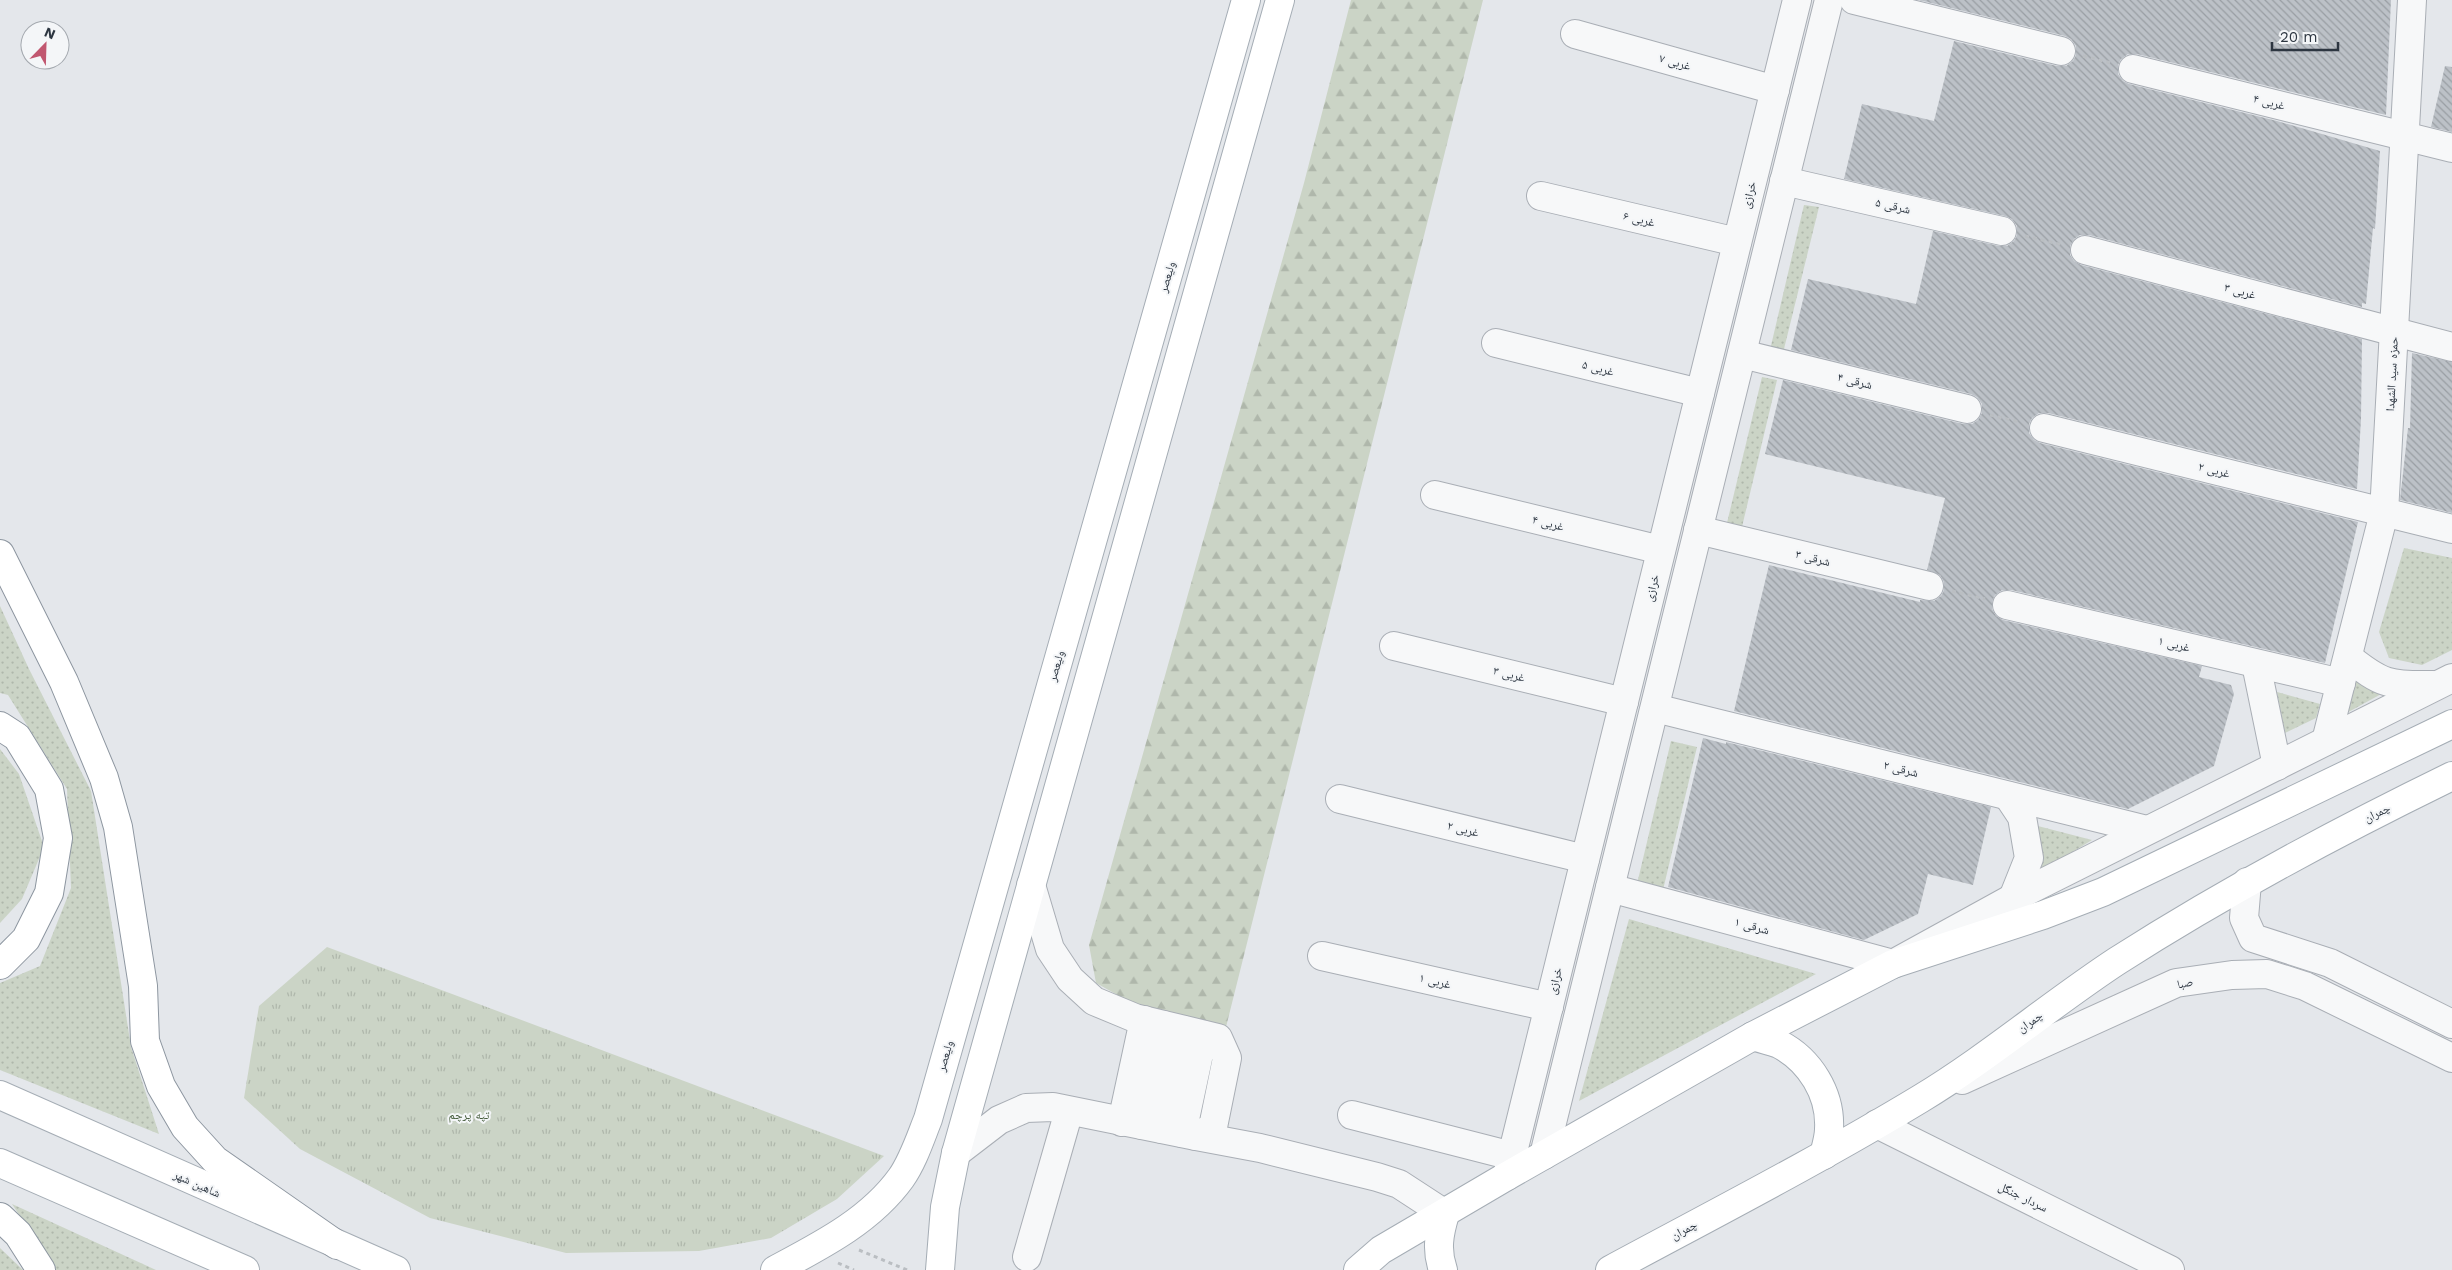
<svg xmlns="http://www.w3.org/2000/svg" width="2452" height="1270" font-family="'Work Sans','Noto Naskh Arabic',sans-serif">
	<style>
		.grass { fill: url(#grass-dots) }
		.forest { fill: url(#forest-firs) }
		.park { fill: url(#park-tufts) }
		.building { fill: url(#building-back-hatch) }
		.lines { fill: none; stroke-linecap: round; stroke-linejoin: round }
		.minor-casing { stroke: #a9aeb5; stroke-width: 30 }
		.major-casing { stroke: #a5adb5; stroke-width: 30 }
		.highway-casing { stroke: #8d96a0; stroke-width: 30 }
		.path { stroke: #babec2; stroke-width: 3; stroke-dasharray: 4 4; stroke-linecap: butt }
		.minor { stroke: #f7f8f9; stroke-width: 28 }
		.major { stroke: #fff; stroke-width: 28 }
		.highway { stroke: #fff; stroke-width: 28 }
		.labels { text-anchor: middle; stroke-width: 4; stroke-linejoin: round; paint-order: stroke }
		.street-label { font-size: 12px; fill: #2d3641; stroke: #f4f6f8 }
		.park-label { font-size: 12px; fill: #455c3c; stroke: #f4f6f8 }
	</style>
	<defs>
		<pattern id="grass-dots" width="8" height="8" patternUnits="userSpaceOnUse" patternTransform="scale(1.25)"><rect width="8" height="8" fill="#cbd4c6"/><path d="M2 2h.1M6 6h.1" fill="none" stroke="#afb7ab" stroke-width="1.8" stroke-linecap="round"/></pattern>
		<pattern id="forest-firs" width="22" height="20" patternUnits="userSpaceOnUse" patternTransform="scale(1.25)"><rect width="22" height="20" fill="#cbd4c6"/><path d="M5 1l3.5 6h-7zM16 11l3.5 6h-7z" fill="#afb7ab"/></pattern>
		<pattern id="park-tufts" width="24" height="20" patternUnits="userSpaceOnUse" patternTransform="scale(1.25)"><rect width="24" height="20" fill="#cbd4c6"/><path d="M3 7l-1-3M5 7V3M7 7l1-3M15 17l-1-3M17 17v-4M19 17l1-3" fill="none" stroke="#afb7ab"/></pattern>
		<pattern id="building-back-hatch" width="6" height="6" patternUnits="userSpaceOnUse" patternTransform="scale(1.25)"><rect width="6" height="6" fill="#bcc1c7"/><path d="M-1 5l2 2M0 0l6 6M5-1l2 2" fill="none" stroke="#999ea3"/></pattern>
	</defs>
	<rect width="100%" height="100%" fill="#e4e7eb"/>
	<g class="grass">
		<polygon points="1804,205 1819,207 1783,353 1770,350"/>
		<polygon points="1762,377 1777,380 1741,531 1726,527"/>
		<polygon points="2404,548 2452,558 2452,650 2422,665 2389,658 2379,632"/>
		<polygon points="0,606 29,669 91,791 131,1047 159,1134 0,1070 0,983 40,966 71,888 67,789 8,695 0,693"/>
		<polygon points="2356,677 2383,693 2343,715"/>
		<polygon points="2277,692 2320,704 2316,718 2285,733"/>
		<polygon points="1671,741 1697,747 1663,890 1637,884"/>
		<polygon points="0,749 19,774 44,847 22,899 0,923"/>
		<polygon points="2034,825 2092,840 2040,872"/>
		<polygon points="1629,919 1816,974 1579,1101"/>
		<polygon points="12,1204 156,1270 55,1270"/>
		<polygon points="0,1248 23,1270 0,1270"/>
	</g>
	<polygon class="forest" points="1351,0 1483,0 1226,1027 1130,1002 1096,983 1089,945 1304,183"/>
	<polygon class="park" points="327,947 884,1156 837,1199 771,1238 699,1251 566,1253 430,1218 300,1149 244,1098 259,1006"/>
	<g class="building">
		<polygon points="1919,0 2391,0 2386,115 2137,54 2128,54 2121,59 2118,65 2118,74 2123,81 2129,84 2277,121 2380,151 2375,229 2373,228 2366,304 2362,303 2362,307 2089,235 2080,235 2074,239 2070,246 2070,255 2074,261 2081,265 2362,339 2361,419 2357,489 2048,413 2039,413 2032,418 2029,424 2029,433 2034,440 2040,443 2358,522 2325,663 2011,590 2002,590 1995,595 1992,602 1992,609 1996,616 2003,620 2202,666 2199,677 2231,685 2234,694 2214,766 2128,809 1734,711 1769,565 1920,602 1920,600 1934,601 1941,596 1944,590 1944,582 1940,575 1927,570 1945,498 1765,454 1783,380 1963,424 1972,424 1978,420 1982,413 1982,404 1977,397 1971,394 1791,350 1808,279 1916,304 1933,231 1999,246 2007,246 2014,241 2017,235 2017,226 2012,219 2005,216 1844,179 1862,104 1934,121 1954,41 2057,66 2066,66 2073,61 2076,55 2076,46 2071,39 2065,36"/>
		<polygon points="2445,66 2452,67 2452,132 2431,127"/>
		<polygon points="2412,353 2452,362 2452,513 2400,500 2408,428 2410,428"/>
		<polygon points="1703,738 1726,744 1726,742 1991,807 1973,885 1928,874 1918,914 1864,940 1668,887"/>
	</g>
	<g class="lines">
		<defs>
			<g id="minor">
				<polyline points="1854,0 2061,51"/>
				<polyline points="1575,34 1775,90"/>
				<polyline points="2133,69 2452,148"/>
				<polyline points="1784,181 2002,231"/>
				<polyline points="1541,196 1737,242"/>
				<polyline points="2085,250 2452,347"/>
				<polyline points="1496,343 1700,393"/>
				<polyline points="1742,354 1967,409"/>
				<polyline points="2044,428 2452,529"/>
				<polyline points="1435,495 1661,550"/>
				<polyline points="1698,530 1929,586"/>
				<polyline points="2007,605 2341,683"/>
				<polyline points="1394,646 1624,702"/>
				<path d="M2348 657C2381 684 2390 686 2433 685"/>
				<polyline points="2256,664 2277,766"/>
				<polyline points="1655,708 2147,830"/>
				<polyline points="2326,741 2384,513 2412,0"/>
				<polyline points="2008,796 2022,817 2029,858 2013,898"/>
				<polyline points="1340,799 1585,859"/>
				<polyline points="2247,882 2244,918 2253,938 2330,963 2452,1024"/>
				<polyline points="1610,888 1893,964 2013,898 2452,678"/>
				<polyline points="1322,956 1549,1007"/>
				<polyline points="1962,1080 2176,983 2232,975 2267,974 2305,986 2452,1058"/>
				<polyline points="1352,1115 1512,1156"/>
				<polyline points="1122,1122 1144,1020"/>
				<polyline points="1877,1124 2170,1270"/>
				<polyline points="1142,1125 1163,1025"/>
				<polyline points="1162,1129 1183,1030"/>
				<polyline points="1182,1133 1203,1035"/>
				<polyline points="1196,1136 1260,1148 1377,1177 1399,1184 1445,1214"/>
				<polyline points="956,1153 999,1120 1026,1108 1053,1107 1196,1136 1213,1127 1227,1058 1218,1038 1135,1018 1094,1001 1070,979 1050,949 1031,885"/>
				<polyline points="1544,1155 1829,0"/>
				<polyline points="1507,1176 1797,0"/>
				<polyline points="1027,1257 1069,1111"/>
			</g>
			<g id="major">
				<path d="M1753 1036C1762 1039 1771 1041 1779 1044 1810 1060 1831 1094 1829 1129 1829 1137 1826 1147 1824 1155"/>
				<polyline points="0,1095 396,1270"/>
				<polyline points="0,1163 245,1270"/>
				<path d="M775 1270C820 1246 870 1221 901 1178 913 1161 920 1139 928 1119L1246 0"/>
				<polyline points="940,1270 945,1207 956,1153 1280,0"/>
				<polyline points="1358,1270 1381,1250 1507,1176 1753,1036 1893,964 2043,915 2103,892 2452,724"/>
				<path d="M1443 1270C1436 1250 1439 1234 1445 1214"/>
				<path d="M1610 1270C1714 1214 1819 1160 1920 1099 1988 1058 2050 1005 2117 961 2225 892 2337 832 2452 776"/>
			</g>
			<g id="highway">
				<polyline points="0,554 64,682 104,778 118,827 143,986 145,1041 161,1086 185,1127 215,1160 337,1245"/>
				<polyline points="0,726 17,737 49,789 58,838 49,893 26,939 0,965"/>
				<polyline points="0,1217 18,1234 41,1270"/>
			</g>
		</defs>
		<use href="#minor" class="minor-casing"/>
		<use href="#major" class="major-casing"/>
		<use href="#highway" class="highway-casing"/>
		<g class="path">
			<polyline points="2083,56 2111,63"/>
			<polyline points="2025,236 2063,245"/>
			<polyline points="1990,415 2020,422"/>
			<polyline points="1952,591 1985,599"/>
			<polyline points="859,1250 907,1270"/>
			<polyline points="838,1263 854,1270"/>
		</g>
		<use href="#minor" class="minor"/>
		<use href="#major" class="major"/>
		<use href="#highway" class="highway"/>
	</g>
	<g class="labels">
		<g class="street-label">
			<text transform="translate(1675 62) rotate(16)" y="4">۷ غربی</text>
			<text transform="translate(2269 102) rotate(14)" y="4">۴ غربی</text>
			<text transform="translate(1749 195) rotate(-76)" y="4">خرازی</text>
			<text transform="translate(1893 206) rotate(13)" y="4">۵ شرقی</text>
			<text transform="translate(1639 219) rotate(13)" y="4">۶ غربی</text>
			<text transform="translate(1167 277) rotate(-74)" y="4">ولیعصر</text>
			<text transform="translate(2240 291) rotate(15)" y="4">۳ غربی</text>
			<text transform="translate(1598 368) rotate(14)" y="4">۵ غربی</text>
			<text transform="translate(2392 374) rotate(-87)" y="4">حمزه سید الشهدا</text>
			<text transform="translate(1855 381) rotate(14)" y="4">۴ شرقی</text>
			<text transform="translate(2214 470) rotate(14)" y="4">۲ غربی</text>
			<text transform="translate(1548 523) rotate(14)" y="4">۴ غربی</text>
			<text transform="translate(1813 558) rotate(14)" y="4">۳ شرقی</text>
			<text transform="translate(1652 588) rotate(-76)" y="4">خرازی</text>
			<text transform="translate(2174 644) rotate(13)" y="4">۱ غربی</text>
			<text transform="translate(1056 666) rotate(-74)" y="4">ولیعصر</text>
			<text transform="translate(1509 674) rotate(14)" y="4">۳ غربی</text>
			<text transform="translate(1901 769) rotate(14)" y="4">۲ شرقی</text>
			<text transform="translate(2377 813) rotate(-26)" y="4">چمران</text>
			<text transform="translate(1463 829) rotate(14)" y="4">۲ غربی</text>
			<text transform="translate(1752 926) rotate(15)" y="4">۱ شرقی</text>
			<text transform="translate(1435 981) rotate(13)" y="4">۱ غربی</text>
			<text transform="translate(1555 981) rotate(-76)" y="4">خرازی</text>
			<text transform="translate(2185 983) rotate(-12)" y="4">صبا</text>
			<text transform="translate(2030 1022) rotate(-35)" y="4">چمران</text>
			<text transform="translate(945 1056) rotate(-74)" y="4">ولیعصر</text>
			<text transform="translate(197 1184) rotate(24)" y="4">شاهین شهر</text>
			<text transform="translate(2023 1197) rotate(26)" y="4">سردار جنگل</text>
			<text transform="translate(1684 1230) rotate(-28)" y="4">چمران</text>
		</g>
		<g class="park-label">
			<text x="469" y="1119">تپه پرچم</text>
		</g>
	</g>
	<g transform="translate(45 45) rotate(23)"><circle r="24" fill="#f4f6f8" stroke="#a4a9af"/>
	<path d="M0-4L9 19L0 12L-9 19Z" fill="#c15770"/>
	<text y="-8" font-size="14" font-weight="bold" text-anchor="middle" fill="#2d3641">N</text>
	</g>
	<path d="M2272 42v8h66v-8" fill="none" stroke="#2d3641" stroke-width="2.5"/>
	<text x="2280" y="42" font-size="15" fill="#2d3641" stroke="#f4f6f8" stroke-width="4" paint-order="stroke">20 m</text>
</svg>
